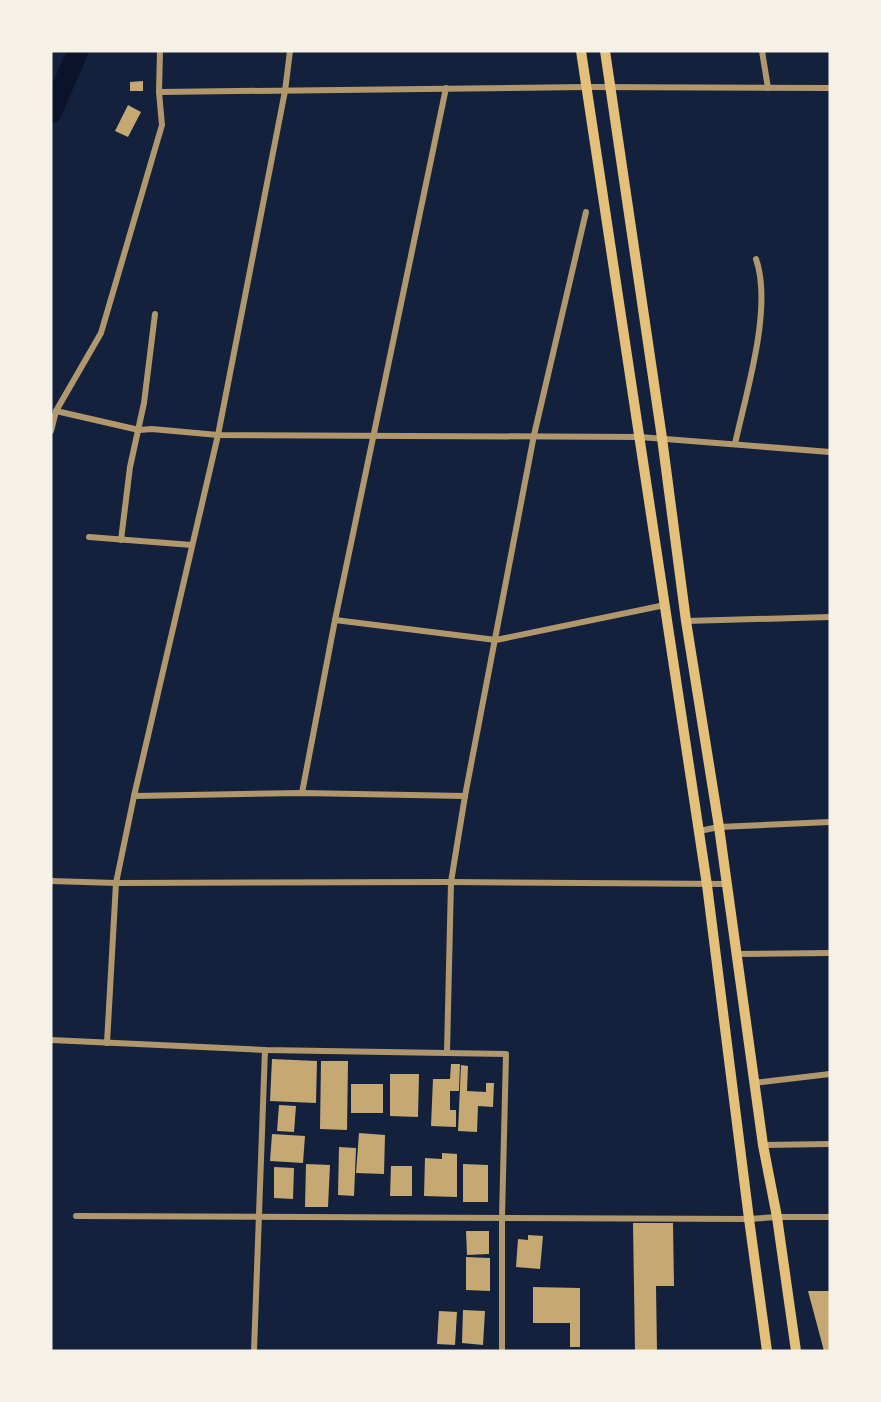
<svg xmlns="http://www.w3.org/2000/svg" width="881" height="1402" font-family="Rubik,sans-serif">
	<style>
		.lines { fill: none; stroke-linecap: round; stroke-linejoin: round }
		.river { stroke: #0b132b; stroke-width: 21 }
		.building { fill: #c6a872 }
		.minor { stroke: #b1986c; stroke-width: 6 }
		.primary { stroke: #e5c07b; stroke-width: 10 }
	</style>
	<rect width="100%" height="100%" fill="#14213d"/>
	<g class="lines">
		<polyline class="river" points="51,113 78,51"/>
	</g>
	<g class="building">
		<polygon points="143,81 143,91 130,91 130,82"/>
		<polygon points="128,105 141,112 128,137 115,131"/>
		<polygon points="272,1059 317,1061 316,1103 270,1101"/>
		<polygon points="321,1061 348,1061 347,1130 320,1129"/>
		<polygon points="451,1064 460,1064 459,1091 450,1091 450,1110 456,1110 456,1127 431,1126 433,1079 450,1079"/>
		<polygon points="461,1065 468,1066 467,1091 486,1092 486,1083 494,1083 493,1107 478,1106 477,1132 458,1131"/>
		<polygon points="390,1074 419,1074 418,1117 390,1116"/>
		<rect x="351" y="1084" width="32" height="29"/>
		<polygon points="279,1105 296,1106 294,1132 277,1131"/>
		<polygon points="359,1133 385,1135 384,1174 356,1173"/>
		<polygon points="272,1134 305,1136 303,1163 270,1161"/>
		<polygon points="339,1147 356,1148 354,1196 338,1195"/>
		<polygon points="442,1153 457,1154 457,1197 424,1196 425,1158 442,1159"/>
		<polygon points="306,1164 330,1165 328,1207 305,1207"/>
		<polygon points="463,1164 488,1165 488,1202 463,1202"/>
		<polygon points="391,1166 412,1166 412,1196 390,1196"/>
		<polygon points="274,1167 294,1168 293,1199 274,1198"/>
		<polygon points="633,1223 673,1223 674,1286 656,1286 657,1351 635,1351"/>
		<polygon points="466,1231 489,1231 489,1254 467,1255"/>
		<polygon points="528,1235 543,1236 540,1269 516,1267 518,1239 528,1240"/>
		<polygon points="466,1257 490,1258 490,1291 466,1290"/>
		<polygon points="533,1287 580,1288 580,1347 570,1347 570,1323 533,1323"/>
		<polygon points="808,1291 830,1291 830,1351 824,1351"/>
		<polygon points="463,1310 485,1311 483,1345 462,1343"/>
		<polygon points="439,1311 457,1312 455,1345 437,1344"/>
	</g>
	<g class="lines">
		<g class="minor">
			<polyline points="762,51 768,88"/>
			<polyline points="159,92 586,87 830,88"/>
			<polyline points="56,411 139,430 152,429 218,435 640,437 830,452"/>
			<polyline points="51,431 56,411 101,333 162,125 159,92 160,51"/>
			<path d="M735 444C746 393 773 308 756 259"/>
			<polyline points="89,537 192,545"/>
			<polyline points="121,540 130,467 144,403 155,314"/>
			<polyline points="335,620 496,640 665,605"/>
			<polyline points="686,621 830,617"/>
			<polyline points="302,793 335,620 446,88"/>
			<polyline points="134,796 302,793 465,796"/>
			<polyline points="699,831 719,827 830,822"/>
			<polyline points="51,881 116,883 451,882 727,884"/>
			<polyline points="736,954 830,953"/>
			<polyline points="51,1040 265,1050 506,1054 502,1217 502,1351"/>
			<polyline points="107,1043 116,883 134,796 218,435 285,91 290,51"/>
			<polyline points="447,1052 451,882 465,796 534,435 586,212"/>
			<polyline points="754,1083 830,1074"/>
			<polyline points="763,1145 830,1144"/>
			<polyline points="76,1216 749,1219 777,1217 830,1217"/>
			<polyline points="254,1351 265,1050"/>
		</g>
		<g class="primary">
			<polyline points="581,51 707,885 749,1219 767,1351"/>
			<polyline points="605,51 662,438 686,621 719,827 763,1145 777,1217 796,1351"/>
		</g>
	</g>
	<rect width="881" height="1402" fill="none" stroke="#f6f1e7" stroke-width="105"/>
</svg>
